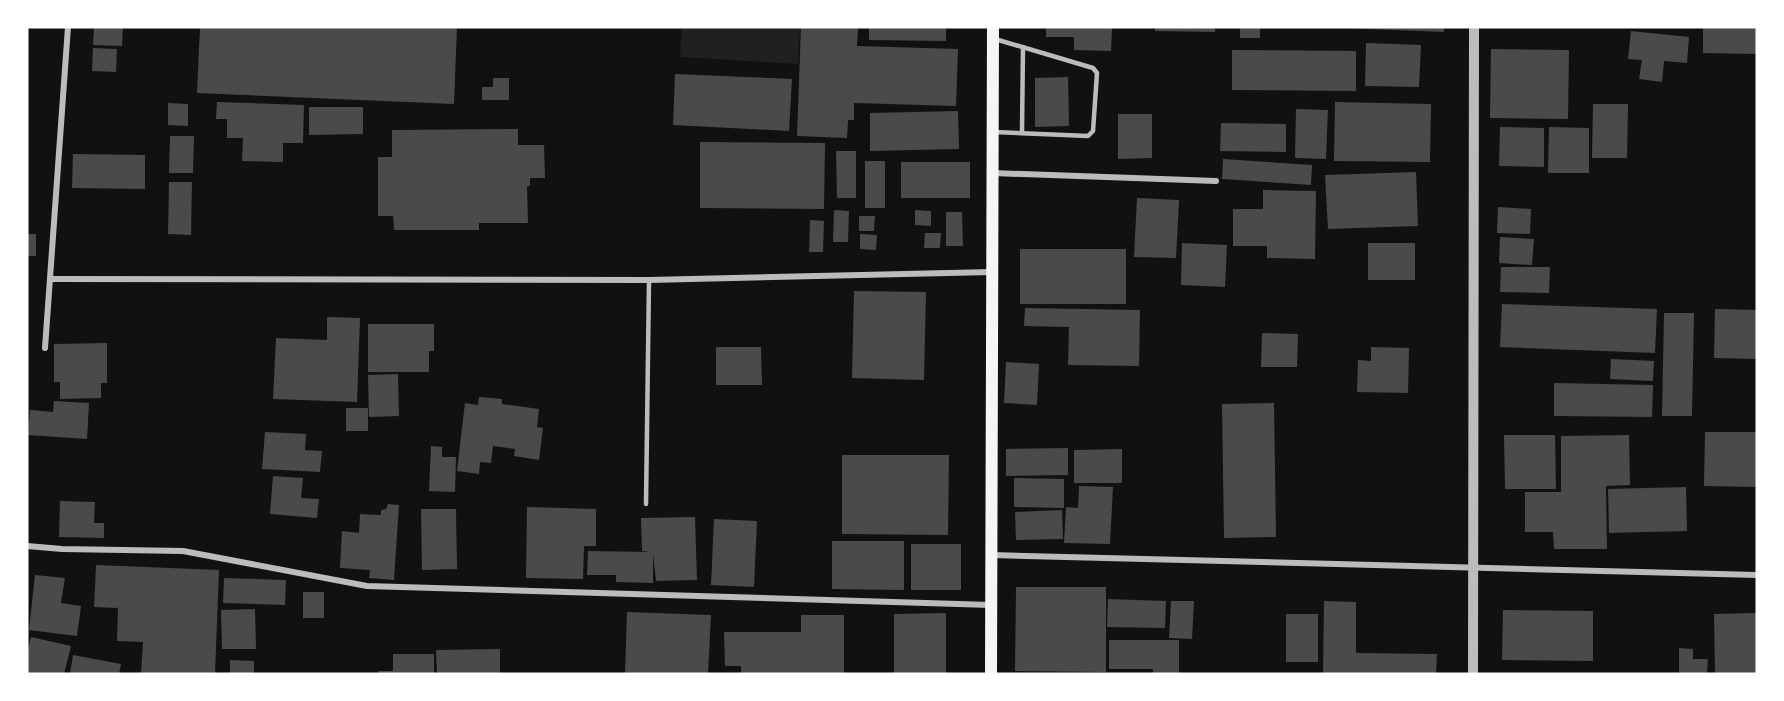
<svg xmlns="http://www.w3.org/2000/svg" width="1784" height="701" font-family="'IBM Plex Sans',sans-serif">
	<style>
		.green { fill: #202020 }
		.building { fill: #4a4a4a }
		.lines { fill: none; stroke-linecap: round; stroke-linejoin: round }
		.service { stroke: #bcbcbc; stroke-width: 4.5 }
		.minor { stroke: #bcbcbc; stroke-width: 6 }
		.tertiary { stroke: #bcbcbc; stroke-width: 10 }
		.secondary { stroke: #f5f5f5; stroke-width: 12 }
	</style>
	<rect width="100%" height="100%" fill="#111"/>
	<polygon class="green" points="682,27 800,27 798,64 680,57"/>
	<g class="building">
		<polygon points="94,27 123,27 122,46 93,45"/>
		<polygon points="200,27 457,27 454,104 197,93"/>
		<polygon points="801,27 858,27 857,46 958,49 956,106 854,103 854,120 848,120 847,138 797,136"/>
		<polygon points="869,27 946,27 946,41 869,40"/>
		<polygon points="1046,27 1112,27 1111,51 1074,50 1074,37 1046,37"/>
		<polygon points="1155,27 1215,27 1215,32 1155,31"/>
		<rect x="1240" y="27" width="20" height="11"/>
		<polygon points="1318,27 1444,27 1444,32"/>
		<polygon points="1703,27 1757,27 1757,54 1703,53"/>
		<polygon points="1631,31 1689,37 1687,63 1664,61 1662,82 1639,79 1642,60 1628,59"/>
		<polygon points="1366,43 1421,45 1419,87 1365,86"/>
		<polygon points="93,48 117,49 116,72 92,71"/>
		<polygon points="1491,49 1569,50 1568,119 1490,118"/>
		<polygon points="1232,50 1356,51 1356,91 1232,90"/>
		<polygon points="675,74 792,79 789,131 673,125"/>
		<polygon points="1068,77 1069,126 1035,127 1035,78"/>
		<polygon points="493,78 509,78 509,100 482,100 482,87 493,87"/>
		<polygon points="217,102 304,105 303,143 283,143 283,162 242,161 243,138 227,138 227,119 216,119"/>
		<polygon points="1335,102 1431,104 1430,162 1334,161"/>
		<polygon points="168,103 188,104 188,126 168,125"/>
		<polygon points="1593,104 1628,104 1627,158 1592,158"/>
		<polygon points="309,107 363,107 363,134 309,135"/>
		<polygon points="1296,109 1328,110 1326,159 1295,158"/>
		<polygon points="958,111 959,149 870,151 870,113"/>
		<polygon points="1118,114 1152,114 1152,158 1118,159"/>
		<polygon points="1221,123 1286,124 1286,152 1220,151"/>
		<polygon points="1500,127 1544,128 1544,167 1499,166"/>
		<polygon points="1549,127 1589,128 1589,173 1548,173"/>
		<polygon points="518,129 518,145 544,145 545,178 530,178 530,186 527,186 528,223 479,223 479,230 394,230 393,216 378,216 378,157 392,157 392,130"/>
		<polygon points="170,136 194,136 193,173 169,173"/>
		<polygon points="700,142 825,143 824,209 700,208"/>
		<polygon points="836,151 856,151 856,198 837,198"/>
		<polygon points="73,154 145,155 145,189 72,188"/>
		<polygon points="1223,159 1312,165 1311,185 1222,179"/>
		<rect x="865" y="161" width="20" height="47"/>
		<rect x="901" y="162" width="69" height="36"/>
		<polygon points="1416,172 1418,226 1328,229 1325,175"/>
		<polygon points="169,182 192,182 191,235 168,234"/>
		<polygon points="1263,190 1316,191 1315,259 1267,258 1267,246 1233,246 1233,209 1263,209"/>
		<polygon points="1137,198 1179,200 1176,258 1134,257"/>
		<polygon points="1498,207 1531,209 1530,234 1497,233"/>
		<polygon points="834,210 849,211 848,242 833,242"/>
		<polygon points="915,210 931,211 931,226 915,225"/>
		<polygon points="946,212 962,212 963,246 946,246"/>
		<polygon points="859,216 875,216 874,231 859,231"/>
		<polygon points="810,220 824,221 823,252 809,252"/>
		<polygon points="925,233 941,233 940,248 924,248"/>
		<rect x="27" y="234" width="9" height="22"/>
		<polygon points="860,234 877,235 876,250 860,249"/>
		<polygon points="1500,237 1534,239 1532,265 1499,263"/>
		<polygon points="1182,243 1227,245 1225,287 1181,285"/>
		<rect x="1368" y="243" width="47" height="37"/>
		<rect x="1020" y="249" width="106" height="55"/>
		<polygon points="1501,267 1550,267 1549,293 1500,292"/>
		<polygon points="854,291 926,292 924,380 852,378"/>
		<polygon points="1502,304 1657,309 1655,353 1500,347"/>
		<polygon points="1025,308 1140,310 1139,366 1068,365 1069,327 1024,326"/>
		<polygon points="1715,309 1757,310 1757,359 1714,358"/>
		<polygon points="1664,313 1694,313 1692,416 1662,416"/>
		<polygon points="327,317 360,318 357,402 273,399 276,338 327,340"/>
		<polygon points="368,324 434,324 434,351 429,351 429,372 368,372"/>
		<polygon points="1262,333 1298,334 1297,367 1261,367"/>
		<polygon points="107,343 107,383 101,383 101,398 60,399 60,382 54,382 54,344"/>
		<polygon points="716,347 761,347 762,385 716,385"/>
		<polygon points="1371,347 1409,348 1408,393 1357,392 1358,360 1371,361"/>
		<polygon points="1611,359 1654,361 1653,381 1610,379"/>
		<polygon points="1006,362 1039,364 1037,405 1004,403"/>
		<polygon points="398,374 399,416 369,417 368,375"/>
		<polygon points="1554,383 1653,385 1652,417 1554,416"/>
		<polygon points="479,397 502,399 502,404 539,409 537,427 543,428 539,460 514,456 515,449 493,446 491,463 480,462 479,474 457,471 465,403 478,405"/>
		<polygon points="54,401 89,403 87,439 28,435 30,410 53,412"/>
		<polygon points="1274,403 1276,537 1224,538 1222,404"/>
		<rect x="346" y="408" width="22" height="23"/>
		<polygon points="265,432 306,434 305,450 322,451 320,472 262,469"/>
		<polygon points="1705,432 1757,432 1757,487 1704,486"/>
		<polygon points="1504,435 1555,435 1556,489 1505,489"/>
		<polygon points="1629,435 1630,485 1606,486 1607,549 1554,549 1553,532 1525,532 1525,492 1561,492 1561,436"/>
		<polygon points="431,446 442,447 442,457 456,457 455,492 429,491"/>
		<polygon points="1068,448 1068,475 1006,476 1006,449"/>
		<polygon points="1122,449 1122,483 1074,483 1074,450"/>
		<polygon points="842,455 949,455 948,535 842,534"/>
		<polygon points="273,476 303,478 301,498 319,499 317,518 270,514"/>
		<polygon points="1014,478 1064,479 1064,508 1014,507"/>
		<polygon points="1079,486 1113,487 1110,544 1064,543 1066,507 1078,508"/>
		<polygon points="1686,487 1687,531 1609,533 1608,489"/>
		<polygon points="60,501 95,502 94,523 104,523 104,538 59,537"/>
		<polygon points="388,504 399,505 394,580 369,578 370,570 340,568 342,531 359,533 360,514 381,515 381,510 386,509"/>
		<polygon points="527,507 596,509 596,546 584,546 583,579 526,578"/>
		<polygon points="421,509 456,509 457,569 422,570"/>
		<polygon points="1062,510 1063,539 1016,540 1015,512"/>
		<polygon points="695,517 697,580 656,581 653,553 653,583 616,582 616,575 587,575 588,551 651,552 642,551 641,518"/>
		<polygon points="714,519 757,521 754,587 711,585"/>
		<polygon points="832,541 904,541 904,590 832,589"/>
		<rect x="911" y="544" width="50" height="46"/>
		<polygon points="96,565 219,570 215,674 141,674 143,642 117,641 118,608 94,607"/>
		<polygon points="35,575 65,578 61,603 81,606 77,636 29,630"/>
		<polygon points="224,578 286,580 285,605 223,603"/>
		<polygon points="1016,587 1106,587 1106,672 1015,671"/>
		<rect x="303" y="592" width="21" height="26"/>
		<polygon points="1108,599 1166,601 1165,628 1107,627"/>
		<polygon points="1171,601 1194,601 1192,639 1169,638"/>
		<polygon points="1324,601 1356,602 1356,653 1437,654 1436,674 1323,674"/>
		<polygon points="255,609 256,649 222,649 221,610"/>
		<polygon points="1503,610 1593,611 1593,661 1502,660"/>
		<polygon points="627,612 711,615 708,674 625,674"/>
		<polygon points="946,613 946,674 894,674 894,614"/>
		<polygon points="1757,613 1757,674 1715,674 1714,614"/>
		<rect x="1286" y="614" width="32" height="48"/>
		<polygon points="801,615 844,615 844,674 741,674 741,666 725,666 724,632 801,632"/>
		<polygon points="31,637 71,646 64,674 27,674 27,653"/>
		<polygon points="1109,640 1179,640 1179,674 1153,674 1153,669 1109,669"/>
		<polygon points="1679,648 1693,649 1693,659 1708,659 1707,674 1679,674"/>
		<polygon points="500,649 500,674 437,674 436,650"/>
		<polygon points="393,654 434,654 434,674 378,674 378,671 393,671"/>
		<polygon points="73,655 121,664 119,674 70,674"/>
		<polygon points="230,660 254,661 254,674 230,674"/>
	</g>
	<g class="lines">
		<g class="service">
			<polyline points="1022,131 1023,47"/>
			<polyline points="994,132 1088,136 1093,131 1097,73 1093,68 995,39"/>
			<polyline points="646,504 649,280"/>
		</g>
		<g class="minor">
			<polyline points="993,173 1216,181"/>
			<polyline points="51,279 649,280 992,272"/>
			<polyline points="45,348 68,27"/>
			<polyline points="27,546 62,549 183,551 367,586 991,605"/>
			<polyline points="992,555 1757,575"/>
		</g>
		<polyline class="tertiary" points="1473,674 1474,27"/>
		<polyline class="secondary" points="991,674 993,27"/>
	</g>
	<rect width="1784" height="701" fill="none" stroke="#ffffff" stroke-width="57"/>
</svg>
